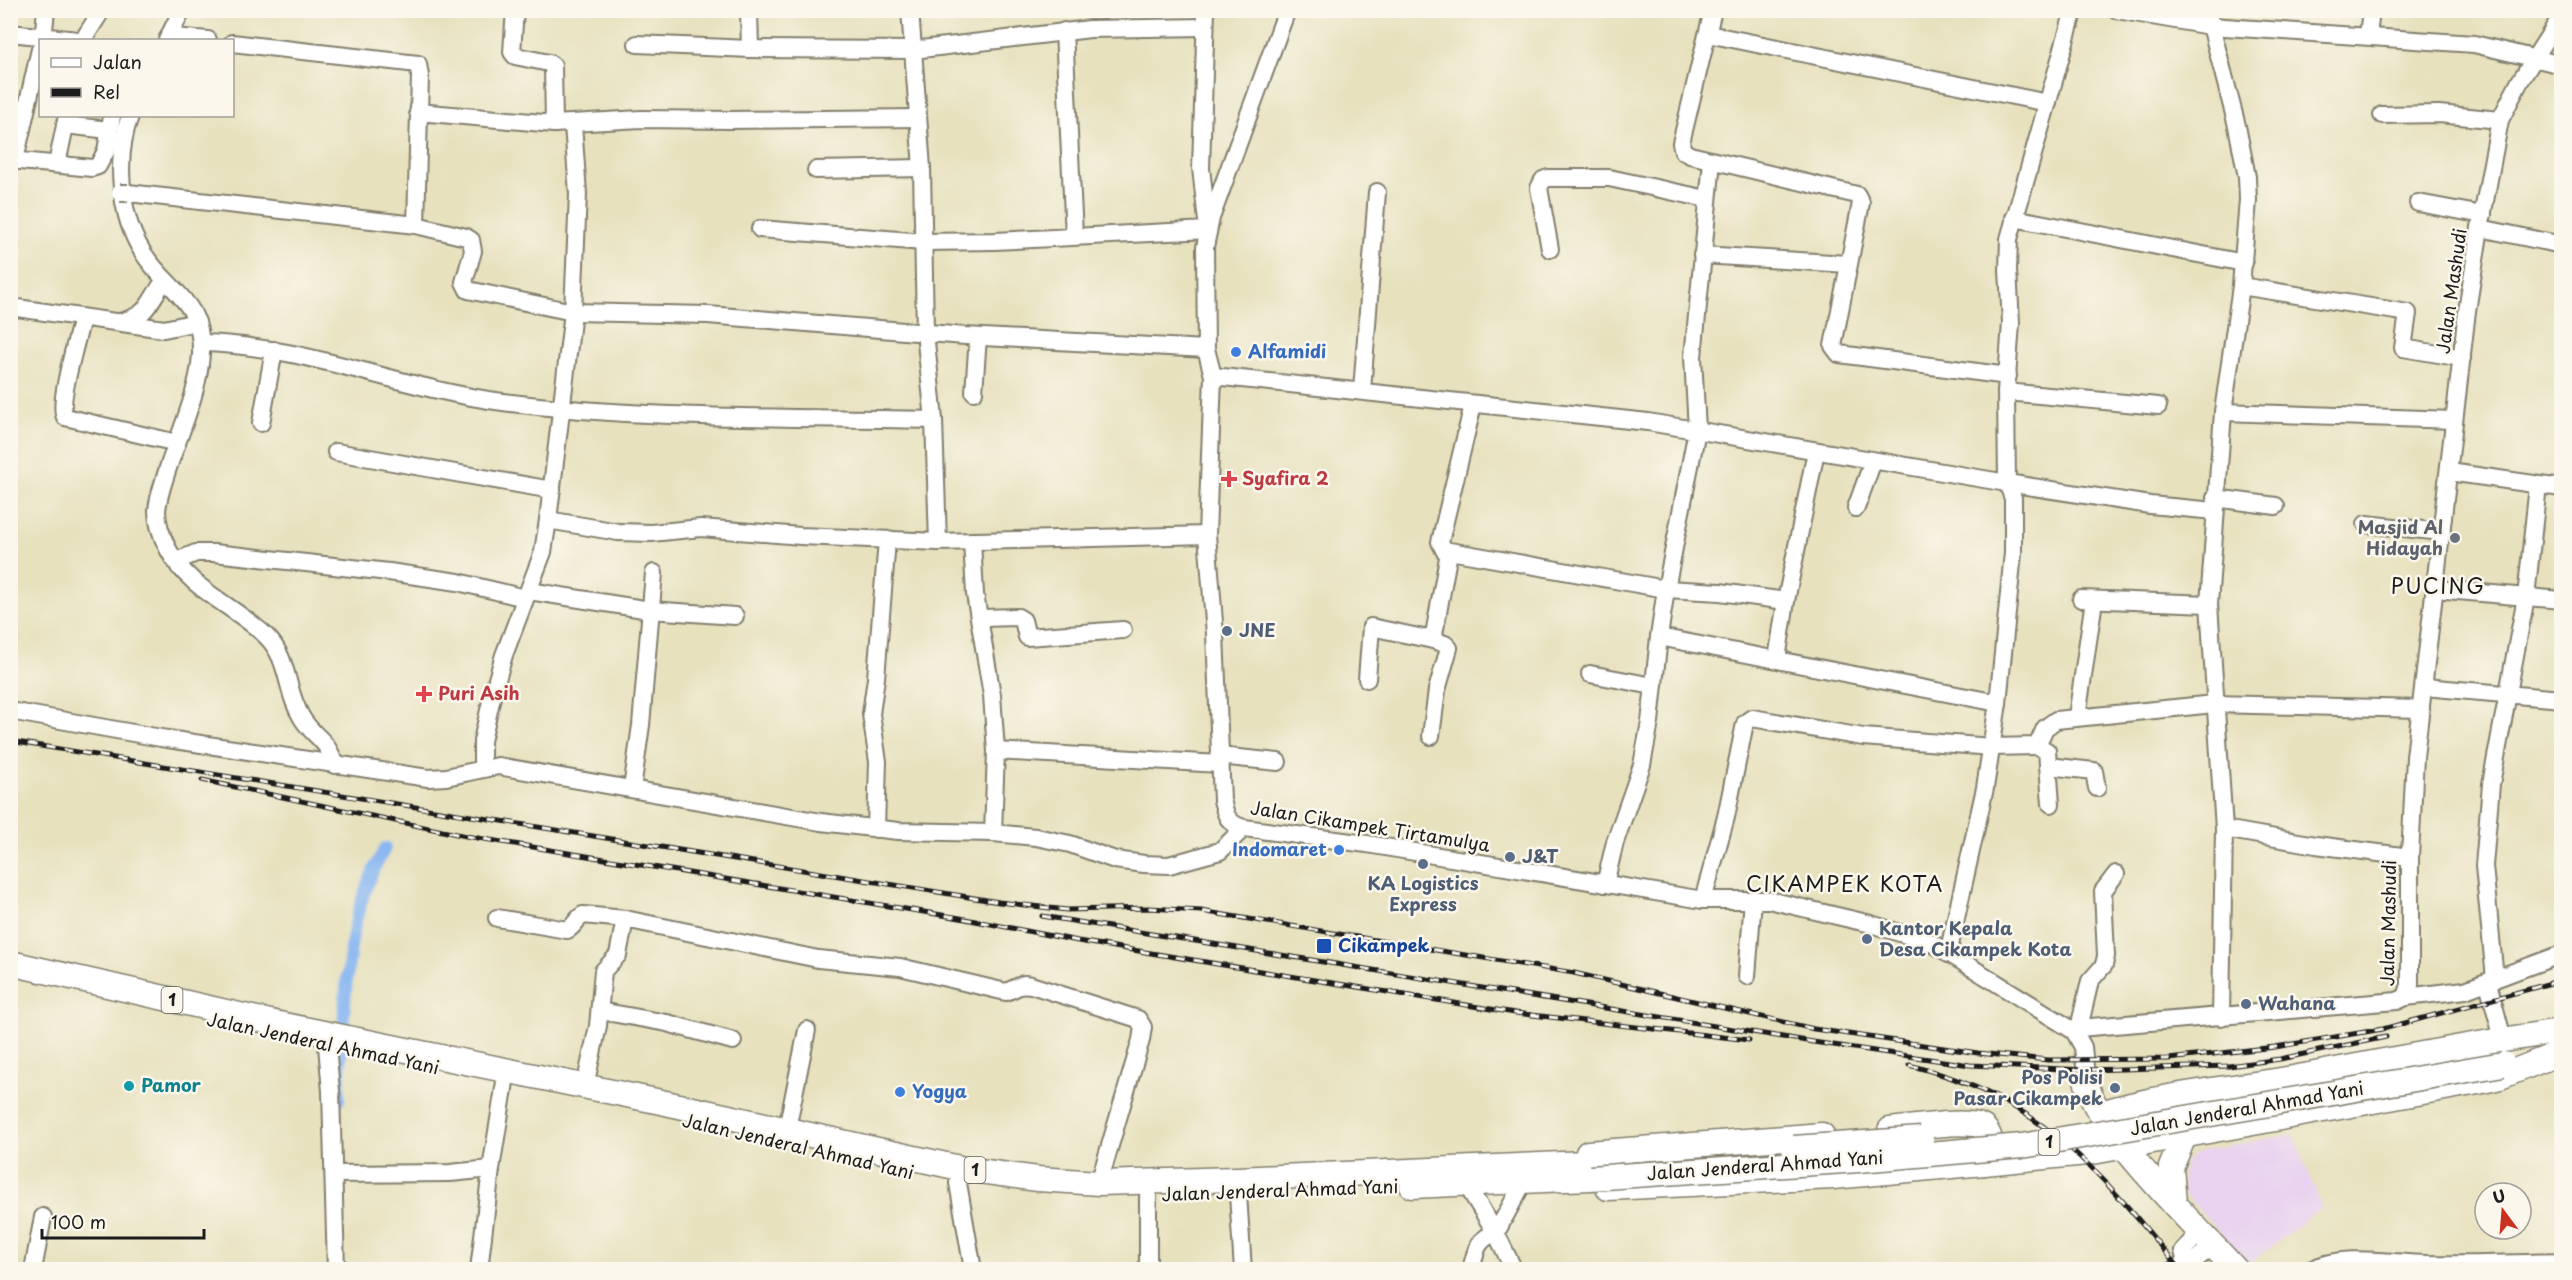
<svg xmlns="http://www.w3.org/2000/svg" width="2572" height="1280" font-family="'Playpen Sans',sans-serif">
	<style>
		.built { fill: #e8d2ef }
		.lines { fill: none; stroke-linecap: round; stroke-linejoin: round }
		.canal { stroke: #86b5f1; stroke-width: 12 }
		.minor-casing { stroke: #827e6d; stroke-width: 20 }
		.highway-casing { stroke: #827e6d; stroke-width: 27 }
		.minor { stroke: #fff; stroke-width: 16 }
		.highway { stroke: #fff; stroke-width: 24 }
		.rail-casing { stroke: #1c1c1c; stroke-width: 5 }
		.rail { stroke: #fbf7ec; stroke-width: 3; stroke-dasharray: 9; stroke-linecap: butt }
		.minor-bridge-casing { stroke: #827e6d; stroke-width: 20; stroke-linecap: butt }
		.highway-bridge-casing { stroke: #827e6d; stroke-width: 27; stroke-linecap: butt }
		.minor-bridge { stroke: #fff; stroke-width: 16 }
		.highway-bridge { stroke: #fff; stroke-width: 24 }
		.shop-dot { fill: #3f7fe0; stroke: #fbf7ec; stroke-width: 2 }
		.health-dot { fill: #e0444e; stroke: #fbf7ec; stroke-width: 2 }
		.worship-dot { fill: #6b7280; stroke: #fbf7ec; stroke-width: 2 }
		.service-dot { fill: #5c6f8a; stroke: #fbf7ec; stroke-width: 2 }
		.transit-dot { fill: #1a4fb4; stroke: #fbf7ec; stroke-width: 2 }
		.culture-dot { fill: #0f9aa8; stroke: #fbf7ec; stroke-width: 2 }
		.labels { text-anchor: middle; stroke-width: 5; stroke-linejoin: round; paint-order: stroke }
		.shield { fill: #fbf7ec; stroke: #5f5e5a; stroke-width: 1.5 }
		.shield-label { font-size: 16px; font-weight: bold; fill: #1c1c1c }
		.street-label { font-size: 18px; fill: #1c1c1c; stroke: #fbf7ec }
		.shop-label { font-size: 18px; font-weight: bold; fill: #366cbe; stroke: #fbf7ec; text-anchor: start }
		.health-label { font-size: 18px; font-weight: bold; fill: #be3a42; stroke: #fbf7ec; text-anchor: start }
		.worship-label { font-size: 18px; font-weight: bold; fill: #5b616d; stroke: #fbf7ec; text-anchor: end }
		.service-label { font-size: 18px; font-weight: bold; fill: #4e5e75; stroke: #fbf7ec; text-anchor: start }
		.transit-label { font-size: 18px; font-weight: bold; fill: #164399; stroke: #fbf7ec; text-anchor: start }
		.culture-label { font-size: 18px; font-weight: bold; fill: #0d838f; stroke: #fbf7ec; text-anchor: start }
		.quarter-label { font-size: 21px; letter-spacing: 1.5px; fill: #1c1c1c; stroke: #fbf7ec }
	</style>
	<rect width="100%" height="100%" fill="#fbf7ec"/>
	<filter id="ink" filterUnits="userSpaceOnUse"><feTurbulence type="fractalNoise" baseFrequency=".0167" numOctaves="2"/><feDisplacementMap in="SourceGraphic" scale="12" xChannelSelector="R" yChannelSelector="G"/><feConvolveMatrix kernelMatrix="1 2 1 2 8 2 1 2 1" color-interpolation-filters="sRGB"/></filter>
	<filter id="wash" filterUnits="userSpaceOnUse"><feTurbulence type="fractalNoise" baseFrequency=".008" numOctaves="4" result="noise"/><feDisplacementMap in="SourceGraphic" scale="24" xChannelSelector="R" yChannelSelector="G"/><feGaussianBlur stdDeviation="1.35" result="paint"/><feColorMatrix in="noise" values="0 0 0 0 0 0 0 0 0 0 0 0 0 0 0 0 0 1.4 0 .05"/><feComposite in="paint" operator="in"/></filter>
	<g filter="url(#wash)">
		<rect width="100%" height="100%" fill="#e7e1be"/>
		<polygon class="built" points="2293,1134 2322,1207 2249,1264 2184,1194 2182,1175 2184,1165 2187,1159 2194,1154 2205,1150"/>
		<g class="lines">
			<path class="canal" d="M339 1100C339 1070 343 1042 344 1012 349 949 353 904 385 848"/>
		</g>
	</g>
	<g filter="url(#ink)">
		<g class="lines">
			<defs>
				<g id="minor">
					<polyline points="515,10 512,52 515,56 549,63 553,66 554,124"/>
					<polyline points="749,10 750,49"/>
					<polyline points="910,10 922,168 925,332 934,420 938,542"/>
					<path d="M1287 10 1211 218 1205 247 1206 349 1213 376 1207 535 1215 634 1222 800C1226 816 1227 823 1244 828L1367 844 1703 900H1769L1871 924 1932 943 2074 1031 2083 1047 2086 1076"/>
					<polyline points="1713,10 1681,143 1683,151 1690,155 1857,195 1861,203 1833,346 1839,354 2008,376"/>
					<polyline points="2074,10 2009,239 2008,270 2011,323 2006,392 2007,483 2150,505 2215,511"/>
					<polyline points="2117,10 2210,26 2474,44 2562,65"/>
					<polyline points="2207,10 2237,126 2247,177 2248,200 2241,286 2223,412 2209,604 2224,829 2221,1017"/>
					<polyline points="1064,31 1074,236"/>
					<polyline points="10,33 78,40"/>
					<polyline points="1708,34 2048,103"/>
					<polyline points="2368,36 2371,10"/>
					<polyline points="174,37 208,40"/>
					<polyline points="43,40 46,10"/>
					<polyline points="83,40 102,10"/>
					<polyline points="167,40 182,10"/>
					<polyline points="232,43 418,64 420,76 416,225"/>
					<polyline points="637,44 750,49 913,50 1090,29 1205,27"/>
					<polyline points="418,112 554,124 641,119 730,120 918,118"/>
					<polyline points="2382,115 2439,114 2500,120"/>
					<path d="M130 116C115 156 119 214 142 251 167 292 203 299 201 354 199 391 179 435 167 471 163 484 158 497 157 511 157 524 162 537 168 549 188 589 235 606 266 636 290 659 285 691 302 718 314 738 327 738 335 765"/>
					<polyline points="65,125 109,130"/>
					<polyline points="10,160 92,168 98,166 106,151 112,116"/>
					<polyline points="15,160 40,49"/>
					<polyline points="57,164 67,116"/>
					<polyline points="816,170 922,168"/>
					<polyline points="128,193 416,225 466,237 471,240 473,251 464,282 468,290 573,312 708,315 965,336 1206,349"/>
					<polyline points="2418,203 2483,215"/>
					<polyline points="2014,218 2244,263"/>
					<polyline points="2480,228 2562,245"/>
					<polyline points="760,229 924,242 995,241 1208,230 1201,168 1206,10"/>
					<polyline points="1550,249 1539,188 1543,180 1548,178 1609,178 1707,199"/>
					<polyline points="1702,255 1848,264"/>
					<polyline points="2241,286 2408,313 2403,348 2462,358"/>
					<polyline points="10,307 164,329 197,322"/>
					<path d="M82 318C78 336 57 404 65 417L177 443"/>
					<path d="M120 322C150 315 148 302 165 280"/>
					<path d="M201 343C305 345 401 389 503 402 646 420 791 417 934 420"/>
					<polyline points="1213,376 1648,422 2007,483 2013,498 2013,553 1998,703 1985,788 1948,954"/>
					<polyline points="1362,391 1377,192"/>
					<polyline points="974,392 978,337"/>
					<polyline points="2006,392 2158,406"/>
					<polyline points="1473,405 1440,542 1444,550 1666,589 1720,592 1786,601"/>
					<polyline points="2223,412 2454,420"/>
					<polyline points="261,423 274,350"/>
					<polyline points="336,452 552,490"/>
					<polyline points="2449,472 2562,488"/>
					<polyline points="2215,498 2276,506"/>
					<polyline points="1856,508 1873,461"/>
					<polyline points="548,520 618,532 651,533 701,528 801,536 938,542 1207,535"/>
					<polyline points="2366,524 2442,532"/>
					<polyline points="972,541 975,594 992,695 996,751 993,833"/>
					<polyline points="179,567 179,560 196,553 214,553 389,572 458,582 525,598"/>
					<polyline points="2435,589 2562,600"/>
					<polyline points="529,591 650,610 735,616"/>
					<polyline points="2081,599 2209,604"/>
					<polyline points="980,618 1018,617 1023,620 1027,637 1123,630"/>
					<polyline points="1659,637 1998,703"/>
					<polyline points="1777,659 1786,601 1816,451"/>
					<polyline points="1590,674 1653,686"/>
					<polyline points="1367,679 1371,627 1433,640 1449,552"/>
					<polyline points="2424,687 2562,699"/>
					<polyline points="10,711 161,738 428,778 446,777 498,766 821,822 898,831 993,833 1036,837 1070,844 1115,860 1144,864 1169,865 1220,851 1244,828"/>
					<polyline points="2077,717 2094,600"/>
					<polyline points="1431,736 1437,690 1449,648 1445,644 1433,640"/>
					<polyline points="2037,746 2047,751 2051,804"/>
					<polyline points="996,751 1220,764"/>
					<polyline points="1219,756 1278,762"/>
					<polyline points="2048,766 2094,771 2097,788"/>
					<polyline points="482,768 482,741 492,697 504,655 543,552 548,520 573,312 578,194 573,124"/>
					<polyline points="632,789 641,725 654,573"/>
					<polyline points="876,829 878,762 871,714 876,678 887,540"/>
					<polyline points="2224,829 2316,845 2410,857"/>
					<polyline points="1605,884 1615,842 1642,765 1650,722 1659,637 1666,589 1697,430 1693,357 1712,161"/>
					<polyline points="1703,900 1726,817 1745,723 1752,718 1863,737 1992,747 2037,746 2045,728 2056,720 2214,704 2421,709"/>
					<path d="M497 918 567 930C575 926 576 919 583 915L625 919 818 959 900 967 1006 992 1024 984 1031 985 1138 1019 1143 1027 1141 1040 1099 1183"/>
					<polyline points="1747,976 1753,899"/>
					<polyline points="2495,979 2484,866 2491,784 2526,597 2538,485"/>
					<polyline points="2488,983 2503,1039"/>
					<polyline points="2406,997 2465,990 2562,954"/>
					<polyline points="600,1011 667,1023 733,1041"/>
					<polyline points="2079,1028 2090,981 2104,965 2106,956 2103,891 2116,874"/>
					<polyline points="2074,1031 2079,1028 2397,1001 2406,997 2410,985 2410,857 2415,757 2467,311 2480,228 2500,120 2520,81 2562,15"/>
					<polyline points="327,1046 331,1091 336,1270"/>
					<polyline points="585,1086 598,1026 603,971 618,955 625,919"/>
					<polyline points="787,1129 807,1030"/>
					<polyline points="964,1169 958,1183 973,1270"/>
					<polyline points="334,1174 450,1173 491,1169"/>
					<polyline points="1466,1184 1496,1233 1514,1270"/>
					<polyline points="1238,1194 1243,1270"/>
					<polyline points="2186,1262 2183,1251 2201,1231"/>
					<polyline points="33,1270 43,1217"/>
					<polyline points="479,1270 491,1169 505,1082"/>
					<polyline points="1148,1270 1148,1196"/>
					<path d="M1471 1270C1476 1251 1476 1239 1496 1233L1524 1181"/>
					<polyline points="2173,1270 2186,1262 2193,1262 2214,1245"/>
					<path d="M2310 1270C2347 1252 2388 1264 2428 1264 2472 1265 2517 1263 2562 1262"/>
				</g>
				<g id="highway">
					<polyline points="10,963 279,1024 661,1102 964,1169 1038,1179 1099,1183 1237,1179 1606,1162"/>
					<path d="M2086 1076C2085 1121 2203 1233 2236 1270"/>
					<path d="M2101 1113C2163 1094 2228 1089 2293 1078 2382 1062 2471 1043 2562 1031"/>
					<polyline points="1588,1153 1822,1135"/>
					<polyline points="1984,1163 2087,1153 2478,1082 2500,1077 2562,1052"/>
					<polyline points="1412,1186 1590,1178"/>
					<path d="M1608 1188 1833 1177 1984 1163 1992 1146C1990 1138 1988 1129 1980 1126 1965 1119 1909 1128 1890 1130"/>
					<polyline points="2174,1203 2171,1167 2190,1123"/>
				</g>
			</defs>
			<use href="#minor" class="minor-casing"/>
			<use href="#highway" class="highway-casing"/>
			<use href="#minor" class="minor"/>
			<use href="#highway" class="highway"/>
			<defs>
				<g id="rail">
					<polyline points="10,741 999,902 1067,910 1149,908 1201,911 1574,973 1814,1029 1978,1053 2048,1060 2168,1059 2275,1047 2383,1029 2562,980"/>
					<polyline points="202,780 466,836 960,918 1078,941 1515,1013 1749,1040"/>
					<polyline points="1042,916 1813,1042 1970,1065 2086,1070 2229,1066 2280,1059 2386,1037"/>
					<path d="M1909 1065C2041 1098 2098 1169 2180 1270"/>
				</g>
			</defs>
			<use href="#rail" class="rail-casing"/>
			<use href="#rail" class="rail"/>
			<defs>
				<polyline id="minor-bridge" points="120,193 128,193"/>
				<g id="highway-bridge">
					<polyline points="1794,1148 1921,1139"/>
					<polyline points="1590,1178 1859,1160 2022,1146 2503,1064"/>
				</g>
			</defs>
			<use href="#minor-bridge" class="minor-bridge-casing"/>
			<use href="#highway-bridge" class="highway-bridge-casing"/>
			<use href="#minor-bridge" class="minor-bridge"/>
			<use href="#highway-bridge" class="highway-bridge"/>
		</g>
	</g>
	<g class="shop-dot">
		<circle cx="1236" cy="352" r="6"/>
		<circle cx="1339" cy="850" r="6"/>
		<circle cx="900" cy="1092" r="6"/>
	</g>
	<g class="health-dot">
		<path d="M1226 470h6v6h6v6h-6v6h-6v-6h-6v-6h6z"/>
		<path d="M421 685h6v6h6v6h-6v6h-6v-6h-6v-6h6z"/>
	</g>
	<circle class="worship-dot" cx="2455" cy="538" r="6"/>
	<g class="service-dot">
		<circle cx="1227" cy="631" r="6"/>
		<circle cx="1510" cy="857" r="6"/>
		<circle cx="1423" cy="864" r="6"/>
		<circle cx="1867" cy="939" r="6"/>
		<circle cx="2246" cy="1004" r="6"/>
		<circle cx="2115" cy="1088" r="6"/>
	</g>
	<rect class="transit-dot" x="1316" y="938" width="16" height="16" rx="3"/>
	<circle class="culture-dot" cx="129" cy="1086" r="6"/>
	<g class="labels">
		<g class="shield">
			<rect x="161.5" y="987" width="21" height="26" rx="4.5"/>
			<rect x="2038.5" y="1129" width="21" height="26" rx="4.5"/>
			<rect x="964.5" y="1157" width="21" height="26" rx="4.5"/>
		</g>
		<g class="shield-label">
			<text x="172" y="1006">1</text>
			<text x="2049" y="1148">1</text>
			<text x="975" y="1176">1</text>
		</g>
		<g class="street-label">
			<text transform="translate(2452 291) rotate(-82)" y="6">Jalan Mashudi</text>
			<text transform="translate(1370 827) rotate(9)" y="6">Jalan Cikampek Tirtamulya</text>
			<text transform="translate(2389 923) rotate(-89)" y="6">Jalan Mashudi</text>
			<text transform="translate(323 1044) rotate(12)" y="6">Jalan Jenderal Ahmad Yani</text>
			<text transform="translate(2247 1109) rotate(-10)" y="6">Jalan Jenderal Ahmad Yani</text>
			<text transform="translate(798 1147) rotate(13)" y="6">Jalan Jenderal Ahmad Yani</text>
			<text transform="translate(1765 1166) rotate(-4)" y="6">Jalan Jenderal Ahmad Yani</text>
			<text transform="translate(1280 1191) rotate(-2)" y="6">Jalan Jenderal Ahmad Yani</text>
		</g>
		<g class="shop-label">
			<text x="1248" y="358">Alfamidi</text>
			<text x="1327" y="856" text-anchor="end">Indomaret</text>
			<text x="912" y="1098">Yogya</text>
		</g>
		<g class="health-label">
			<text x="1242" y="485">Syafira 2</text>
			<text x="438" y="700">Puri Asih</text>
		</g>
		<g class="worship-label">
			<text x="2443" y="534">Masjid Al<tspan x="2443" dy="21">Hidayah</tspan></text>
		</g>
		<g class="service-label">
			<text x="1239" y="637">JNE</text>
			<text x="1522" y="863">J&amp;T</text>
			<text x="1423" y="890" text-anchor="middle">KA Logistics<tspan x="1423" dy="21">Express</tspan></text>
			<text x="1879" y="935">Kantor Kepala<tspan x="1879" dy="21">Desa Cikampek Kota</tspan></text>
			<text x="2258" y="1010">Wahana</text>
			<text x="2103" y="1084" text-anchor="end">Pos Polisi<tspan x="2103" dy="21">Pasar Cikampek</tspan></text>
		</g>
		<g class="transit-label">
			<text x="1338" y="952">Cikampek</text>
		</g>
		<g class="culture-label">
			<text x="141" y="1092">Pamor</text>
		</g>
		<g class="quarter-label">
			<text x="2438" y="594">PUCING</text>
			<text x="1845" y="892">CIKAMPEK KOTA</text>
		</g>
	</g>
	<rect width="2572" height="1280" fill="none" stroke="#fbf7ec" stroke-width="36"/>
	<rect x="39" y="39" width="195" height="78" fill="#fbf7ec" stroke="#a29f99" stroke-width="1.5"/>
	<rect x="51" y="58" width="30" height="9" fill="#ffffff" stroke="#a29f99" stroke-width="1.5"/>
	<text x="93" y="69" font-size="18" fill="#1c1c1c">Jalan</text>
	<rect x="51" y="88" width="30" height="9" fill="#1c1c1c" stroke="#a29f99" stroke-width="1.5"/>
	<text x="93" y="99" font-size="18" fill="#1c1c1c">Rel</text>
	<g transform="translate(2503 1211) rotate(344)"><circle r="28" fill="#fbf7ec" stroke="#a29f99" stroke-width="1.5"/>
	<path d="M0-4.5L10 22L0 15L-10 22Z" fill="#c8321e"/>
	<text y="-9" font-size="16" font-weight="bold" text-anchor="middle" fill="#1c1c1c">U</text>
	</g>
	<path d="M42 1229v9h162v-9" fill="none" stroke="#1c1c1c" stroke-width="3"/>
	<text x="51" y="1229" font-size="18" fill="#1c1c1c" stroke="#fbf7ec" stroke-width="4.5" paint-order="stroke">100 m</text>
</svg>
